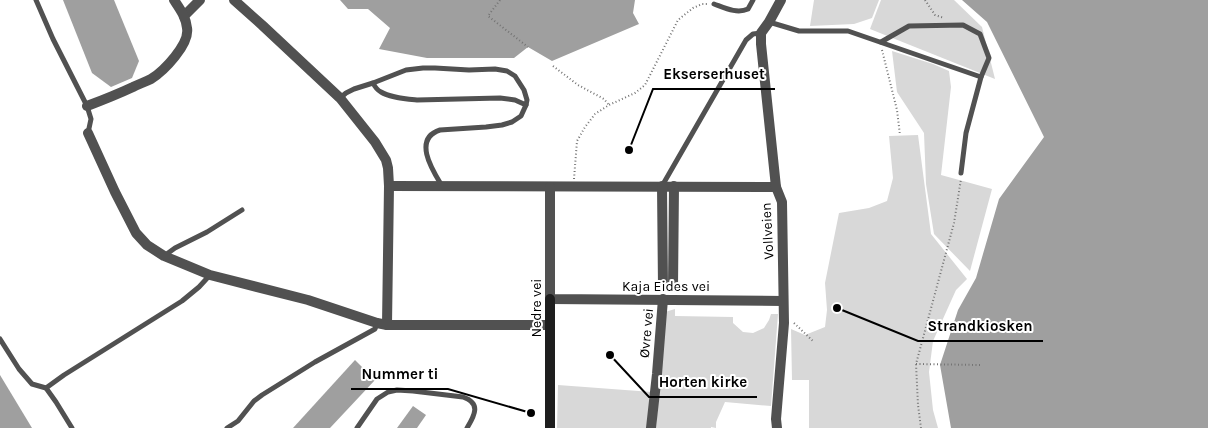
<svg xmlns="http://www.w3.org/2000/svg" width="1208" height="428" font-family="Karla,sans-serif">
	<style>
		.green { fill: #d8d8d8 }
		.water { fill: #9f9f9f }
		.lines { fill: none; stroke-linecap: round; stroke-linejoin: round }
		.path { stroke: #737373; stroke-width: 2; stroke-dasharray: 1 2.5; stroke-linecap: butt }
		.lane { stroke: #515151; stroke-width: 5 }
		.street { stroke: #515151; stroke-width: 10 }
		.secondary { stroke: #1e1e1e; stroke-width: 10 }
		.labels { text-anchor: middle; stroke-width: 4; stroke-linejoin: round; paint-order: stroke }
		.street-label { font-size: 14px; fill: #000; stroke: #fff }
		.leader { fill: none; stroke: #000; stroke-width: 2 }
		.callout-dot { fill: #000; stroke: #fff; stroke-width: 2 }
		.callout-label { font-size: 15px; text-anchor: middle; font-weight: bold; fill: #000; stroke: #fff; stroke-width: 4; stroke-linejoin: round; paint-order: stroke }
	</style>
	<rect width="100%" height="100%" fill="#fff"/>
	<g class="green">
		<polygon points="814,0 879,0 872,18 854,24 810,26"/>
		<polygon points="881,0 954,0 982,27 995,79 870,29"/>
		<polygon points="892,51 933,64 949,71 951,87 941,175 992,189 970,271 934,234 926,184 924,133 897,92"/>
		<polygon points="918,135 931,234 967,279 956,290 933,341 929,372 933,410 938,428 809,428 809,380 792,380 791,329 805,335 825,327 827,310 825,283 839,213 869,208 887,201 893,178 889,136"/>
		<polygon points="675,309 675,316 733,317 733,323 743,332 753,333 764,328 769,320 771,314 778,314 771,406 725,402 716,422 716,428 711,427 711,428 656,428 665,312"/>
		<polygon points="558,385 652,392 647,428 557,428"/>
	</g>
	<g class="water">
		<polygon points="63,0 114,0 139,61 132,78 111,87 92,73"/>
		<polygon points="340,0 635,0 633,13 639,24 552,61 528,47 514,58 427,58 379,49 390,28 368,9 348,9"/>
		<polygon points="962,0 1208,0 1208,428 951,428 940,365 958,310 976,278 999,199 1044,137 987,22"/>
		<polygon points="355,360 375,380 330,428 293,428"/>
		<polygon points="0,375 32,428 0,428"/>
		<polygon points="413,406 426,415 417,428 397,428"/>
	</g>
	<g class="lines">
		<g class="path">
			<polyline points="500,0 488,16 528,47"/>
			<polyline points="925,0 935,15 944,18"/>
			<polyline points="882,50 897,110 900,135"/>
			<polyline points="553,66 578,85 604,99 609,105"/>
			<polyline points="574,179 577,141 585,127 595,114 609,105 635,93 645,85 678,20 693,8 702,4 707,4"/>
			<polyline points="794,323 814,342"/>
			<polyline points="916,364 980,365"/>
			<polyline points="921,428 918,405 916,364 954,223 961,179"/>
		</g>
		<g class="lane">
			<polyline points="36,0 53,39 87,106 91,119 88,133"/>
			<path d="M714 4C725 8 737 14 748 9L753 0"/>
			<polyline points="769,22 799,31 848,31 981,77"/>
			<polyline points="881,42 909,26 963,25 980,34 989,58 981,77 966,133 961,173"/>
			<path d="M373 83C375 87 377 90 381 92 391 98 406 99 417 100L500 98 515 100 526 105"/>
			<path d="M340 98 346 93 354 89 373 83 406 70 423 68H435L469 70 495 69 507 71 515 76 524 90 527 100 526 105 521 116 512 122 502 125 486 127 440 130C412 139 433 171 442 186"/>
			<polyline points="662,186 746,40 753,34 761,33"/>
			<polyline points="164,256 175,248 207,232 242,210"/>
			<polyline points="0,339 19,369 32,384 46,388 56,402 72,428"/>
			<polyline points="46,388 64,375 182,301 199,287 210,275"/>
			<polyline points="227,428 238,421 254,401 262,395 315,362 375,329 377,323"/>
			<path d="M357 428 377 399 388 392 397 390 413 391 463 397C481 403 475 415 467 428"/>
		</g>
		<g class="street">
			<polyline points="234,0 262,25 340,98 375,142 386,160 388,168 389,186 387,325"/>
			<polyline points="184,16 200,0"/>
			<path d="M87 106C103 100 118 94 133 87 139 84 145 82 151 79 164 71 190 44 187 28 186 17 180 9 174 0"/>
			<polyline points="88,133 115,192 136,233 147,245 164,256 210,275 308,300 377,323 387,325 550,325"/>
			<path d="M389 186C518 187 647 186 776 187"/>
			<polyline points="662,186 663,287"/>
			<polyline points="550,187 550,299 783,301"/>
			<polyline points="673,287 674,186"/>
			<polyline points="651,428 657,374 663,299"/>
			<polyline points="777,428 776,419 784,323 782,202 776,187 761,44 761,33 769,22 781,0"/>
		</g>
		<polyline class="secondary" points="550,428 550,299"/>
	</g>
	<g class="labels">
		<g class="street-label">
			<text transform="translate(767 231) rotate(-93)" y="5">Vollveien</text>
			<text x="666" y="291">Kaja Eides vei</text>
			<text transform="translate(536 308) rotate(-90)" y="5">Nedre vei</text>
			<text transform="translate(646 333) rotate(-85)" y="5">Øvre vei</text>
		</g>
	</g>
	<path class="leader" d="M629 150L653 89H775M837 308L918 341H1043M531 413L448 389H351M610 355L649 397H757"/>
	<g class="callout-dot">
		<circle cx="629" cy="150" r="5"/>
		<circle cx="837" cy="308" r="5"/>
		<circle cx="531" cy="413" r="5"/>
		<circle cx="610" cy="355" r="5"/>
	</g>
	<g class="callout-label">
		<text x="714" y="79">Ekserserhuset</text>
		<text x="980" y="331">Strandkiosken</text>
		<text x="400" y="379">Nummer ti</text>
		<text x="703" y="387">Horten kirke</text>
	</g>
</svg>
